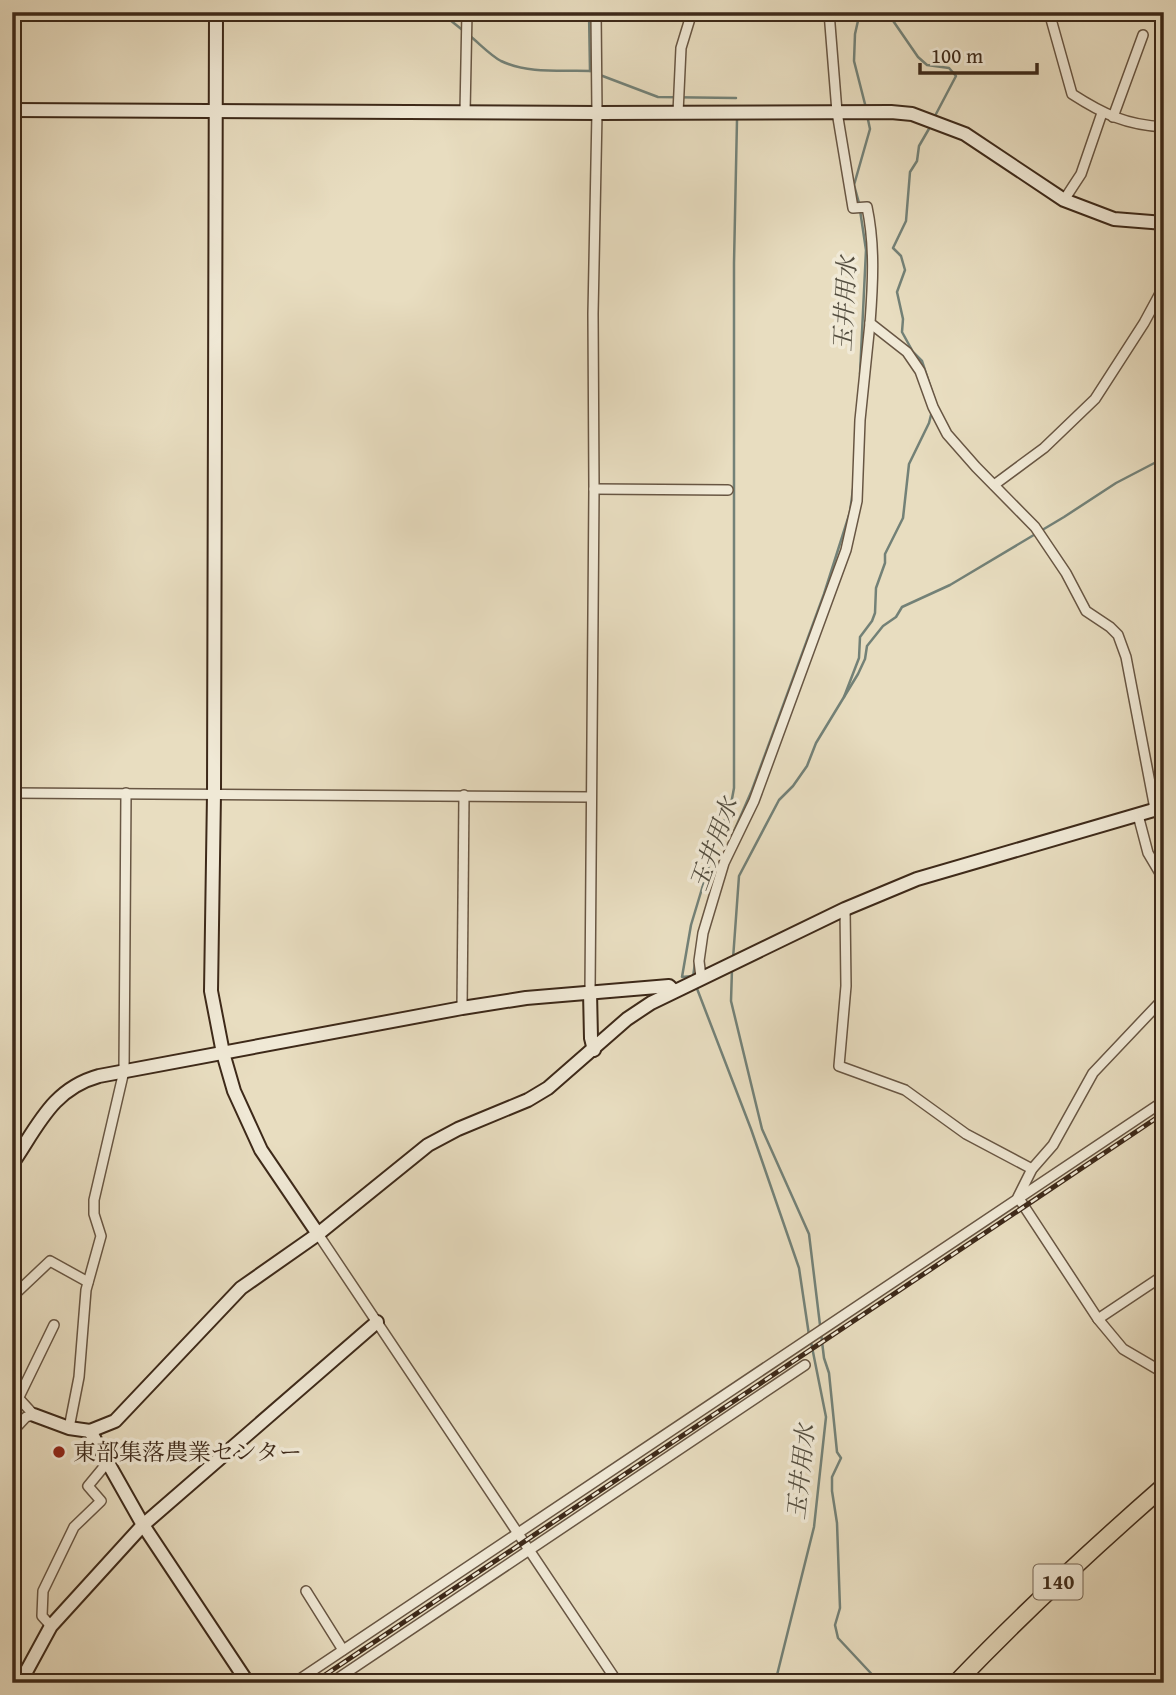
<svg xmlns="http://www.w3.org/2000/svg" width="1176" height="1695" font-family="'Gentium Book Plus','Noto Serif JP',serif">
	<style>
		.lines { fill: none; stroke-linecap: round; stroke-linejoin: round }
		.stream { stroke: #738177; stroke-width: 2.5 }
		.street-casing { stroke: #685643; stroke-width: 12 }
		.secondary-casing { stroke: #3d2919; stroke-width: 16 }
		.highway-casing { stroke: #3d2919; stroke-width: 19 }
		.street { stroke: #f0e9d6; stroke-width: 9 }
		.secondary { stroke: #f0e9d6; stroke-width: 12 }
		.highway { stroke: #e8ddc0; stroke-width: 16 }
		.rail-casing { stroke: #3d2919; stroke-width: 5 }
		.rail { stroke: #f0e9d6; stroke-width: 2.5; stroke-dasharray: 8; stroke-linecap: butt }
		.poi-dot { fill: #8f2418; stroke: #f0e9d6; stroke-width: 2.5 }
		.labels { text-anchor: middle; stroke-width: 7; stroke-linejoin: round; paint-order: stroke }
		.shield { fill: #f0e9d6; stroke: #736352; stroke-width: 2 }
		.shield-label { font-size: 21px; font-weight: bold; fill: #3d2919 }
		.poi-label { font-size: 23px; fill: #3d2919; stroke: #f0e9d6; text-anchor: start }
		.water-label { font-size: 24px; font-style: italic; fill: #544e40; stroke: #f0e9d6 }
	</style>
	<rect width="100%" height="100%" fill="#e8ddc0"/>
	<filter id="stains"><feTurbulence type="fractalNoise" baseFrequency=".00286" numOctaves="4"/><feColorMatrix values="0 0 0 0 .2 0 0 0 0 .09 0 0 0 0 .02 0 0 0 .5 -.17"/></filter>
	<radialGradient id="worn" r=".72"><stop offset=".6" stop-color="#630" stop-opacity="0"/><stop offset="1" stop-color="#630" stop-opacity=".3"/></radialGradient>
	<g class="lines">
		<g class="stream">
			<polyline points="440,12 465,32"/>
			<polyline points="589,12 590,71"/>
			<polyline points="860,12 855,34 854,61 866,108"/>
			<polyline points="887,12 918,57 927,65 949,68 956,76 936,114"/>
			<path d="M470 36C480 44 490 55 501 61 528 74 562 70 591 71"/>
			<polyline points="600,75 658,97 736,98"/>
			<polyline points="930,127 919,146 917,161 910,172 906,221 893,248 901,256 905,270 897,292 903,319 902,332 913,352 922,361 935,401"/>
			<polyline points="859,203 854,185 870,129 867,115"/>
			<polyline points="860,210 866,250 860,374"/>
			<polyline points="844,697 859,658 860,637 872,621 875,613 876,588 885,563 885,554 903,518 909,464 929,423 932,411"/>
			<polyline points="725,852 752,790 824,594 850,512 853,489"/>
			<polyline points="733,959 739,876 779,800 793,786 807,766 816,743 858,674 865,659 867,646 883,626 896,617 902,607 950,585 1064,517 1116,483 1164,458"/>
			<polyline points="732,969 731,1001 762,1129 809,1234 824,1358 829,1373 837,1452 841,1458 832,1477 832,1491 837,1523 840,1608 835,1625 838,1638 880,1683"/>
			<polyline points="693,976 682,977 691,925 710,862 701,857 708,839 729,815 734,788 734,263 737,120"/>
			<polyline points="693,977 695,963"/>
			<polyline points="696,986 751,1129 799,1268 809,1335"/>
			<polyline points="775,1683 814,1527 826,1417 811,1342"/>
		</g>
		<defs>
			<g id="street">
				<path d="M829 12 837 112 853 208 867 207C875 245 873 283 870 323L907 352 920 371 933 407 947 434 976 467 1035 527 1066 573 1086 611 1110 627 1118 635 1126 657 1155 809"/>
				<path d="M1049 12 1072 94C1103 114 1126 125 1164 127"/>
				<polyline points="465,112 467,12"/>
				<polyline points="678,113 681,48 692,12"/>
				<polyline points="1113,117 1143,35"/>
				<polyline points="1064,200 1081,174 1102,113"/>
				<polyline points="994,485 1044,448 1095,399 1144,323 1164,286"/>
				<polyline points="594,489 728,490"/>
				<polyline points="12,793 591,797"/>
				<polyline points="1138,815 1148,853 1164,880"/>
				<polyline points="845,909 846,986 839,1066 905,1090 966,1134 1032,1169"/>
				<polyline points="701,977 699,961 703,933 724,863 754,801 846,550 857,501 860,420 870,323"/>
				<polyline points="590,992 594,489 593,314 597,113 596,12"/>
				<polyline points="1164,998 1093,1073 1053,1145 1032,1169 1018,1197 1098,1319 1123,1349 1164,1373"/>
				<polyline points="462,1008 464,795"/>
				<polyline points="318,1234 618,1683"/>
				<polyline points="12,1297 50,1261 88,1282"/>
				<polyline points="1098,1319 1164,1275"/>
				<polyline points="12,1391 34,1415 26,1417 12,1432"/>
				<polyline points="19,1397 54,1325"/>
				<polyline points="69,1428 79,1377 86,1290 101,1236 94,1214 94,1200 124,1071 126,793"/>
				<polyline points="306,1591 343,1650"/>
				<polyline points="51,1626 42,1616 43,1591 74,1527 101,1501 88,1486 107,1463"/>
				<polyline points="294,1683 1164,1101"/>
				<polyline points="331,1683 805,1365"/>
			</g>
			<g id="secondary">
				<polyline points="216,12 214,794 211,991 223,1053 234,1091 261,1150 318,1234"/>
				<polyline points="12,110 597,113 891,112 912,114 965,134 1064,200 1114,219 1164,223"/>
				<polyline points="590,992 591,1038 594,1050"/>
				<path d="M12 1164C38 1126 52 1089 99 1076L462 1008 526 998 669 986 674 991"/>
				<polyline points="34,1415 69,1428 90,1431 115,1421 241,1288 318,1234 428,1145 458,1129 528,1100 548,1088 627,1019 651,1003 845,909 917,879 1164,807"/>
				<polyline points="90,1431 143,1525 248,1683"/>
				<polyline points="20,1683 51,1626 143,1525 377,1322"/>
			</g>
			<path id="highway" d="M956 1683C1022 1614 1092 1549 1164 1486"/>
		</defs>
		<use href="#street" class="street-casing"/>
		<use href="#secondary" class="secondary-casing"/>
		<use href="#highway" class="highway-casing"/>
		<use href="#street" class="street"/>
		<use href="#secondary" class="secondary"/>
		<use href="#highway" class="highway"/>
		<defs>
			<polyline id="rail" points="313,1683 1164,1113"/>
		</defs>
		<use href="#rail" class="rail-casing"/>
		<use href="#rail" class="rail"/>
	</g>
	<circle class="poi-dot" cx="59" cy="1452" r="7"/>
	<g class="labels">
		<rect class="shield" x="1033.5" y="1564.5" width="49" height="35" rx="5"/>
		<g class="shield-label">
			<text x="1058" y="1589">140</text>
		</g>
		<g class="poi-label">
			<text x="73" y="1460">東部集落農業センター</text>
		</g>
		<g class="water-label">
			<text transform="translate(845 304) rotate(-87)" y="8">玉井用水</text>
			<text transform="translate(714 844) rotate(-70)" y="8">玉井用水</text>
			<text transform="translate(801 1472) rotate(-84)" y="8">玉井用水</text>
		</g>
	</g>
	<rect width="1176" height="1695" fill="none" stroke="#e8ddc0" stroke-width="42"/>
	<rect x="14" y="14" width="1148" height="1667" fill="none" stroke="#3d2919" stroke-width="3.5"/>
	<rect x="21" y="21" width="1134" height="1653" fill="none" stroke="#3d2919" stroke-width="2"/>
	<path d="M920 63v10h117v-10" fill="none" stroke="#3d2919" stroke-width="3.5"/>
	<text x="931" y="63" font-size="21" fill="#3d2919" stroke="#f0e9d6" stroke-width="5" paint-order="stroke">100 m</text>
	<rect width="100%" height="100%" filter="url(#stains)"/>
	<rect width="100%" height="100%" fill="url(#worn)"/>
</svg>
